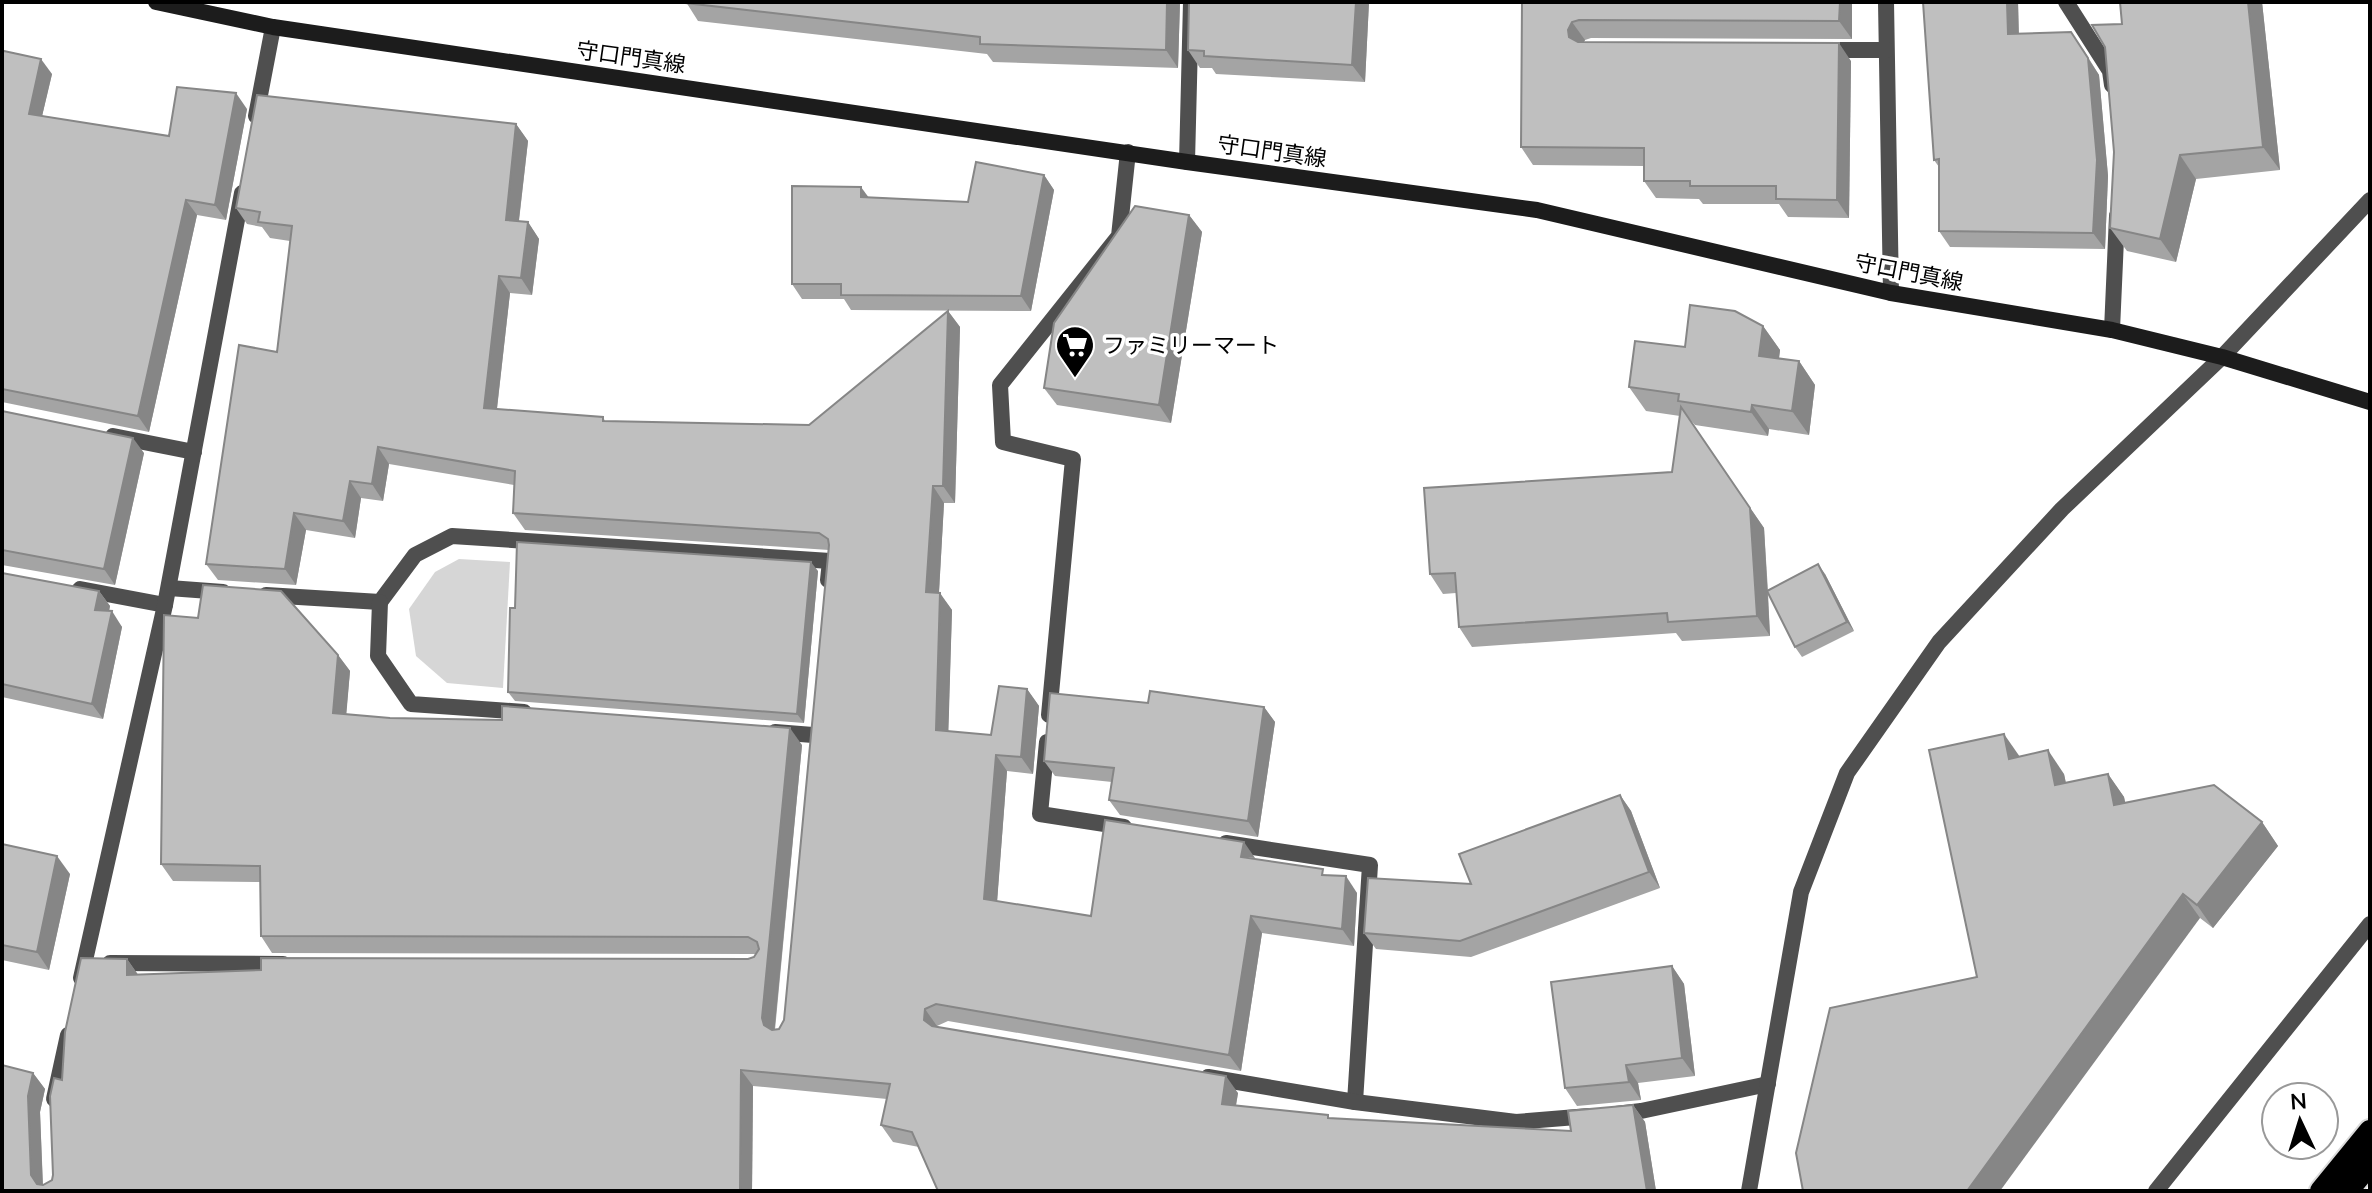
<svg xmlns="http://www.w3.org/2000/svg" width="2372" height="1193" font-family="Mulish,'Noto Sans JP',sans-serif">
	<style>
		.green { fill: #d6d6d6 }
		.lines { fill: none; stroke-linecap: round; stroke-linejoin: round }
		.trunk-casing { stroke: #dbdbdb; stroke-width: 26 }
		.motorway-casing { stroke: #dbdbdb; stroke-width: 28 }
		.minor { stroke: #4f4f4f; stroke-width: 16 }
		.tertiary { stroke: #4f4f4f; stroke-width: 16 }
		.secondary { stroke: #1c1c1c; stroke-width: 16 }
		.trunk { stroke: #000; stroke-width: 22 }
		.motorway { stroke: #000; stroke-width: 24 }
		.wall { fill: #a4a4a4 }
		.shaded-wall { fill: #868686 }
		.building { fill: #bfbfbf; stroke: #868686; stroke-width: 2 }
		.labels { text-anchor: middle; stroke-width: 7; stroke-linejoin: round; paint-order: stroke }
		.street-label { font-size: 22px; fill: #000; stroke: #fff }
		.poi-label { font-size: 22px; fill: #000; stroke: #fff; text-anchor: start }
	</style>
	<rect width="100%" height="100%" fill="#fff"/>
	<polygon class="green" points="459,559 510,562 503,688 447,683 416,656 409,609 435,572"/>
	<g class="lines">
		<defs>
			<polyline id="trunk" points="2321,1191 2370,1131"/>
			<polyline id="motorway" points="2346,1191 2370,1162"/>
		</defs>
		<use href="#trunk" class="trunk-casing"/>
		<use href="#motorway" class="motorway-casing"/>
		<g class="minor">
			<polyline points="1886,2 1891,293"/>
			<polyline points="2066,2 2110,71 2112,85"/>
			<polyline points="1825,50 1886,50"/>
			<polyline points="256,116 273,27"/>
			<polyline points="1187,162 1191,2"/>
			<polyline points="2112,330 2117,216"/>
			<polyline points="113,436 194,452"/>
			<polyline points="169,588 223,592"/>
			<polyline points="80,589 165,605"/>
			<polyline points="266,595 380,602 415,555 452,536 830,561 828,580"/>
			<polyline points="380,602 378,656 411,704 524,712"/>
			<polyline points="1049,715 1073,459 1003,442 1000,385 1119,236 1128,152"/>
			<polyline points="775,732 813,735"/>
			<polyline points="1047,742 1040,814 1124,827"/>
			<polyline points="1226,843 1370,865 1355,1102"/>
			<polyline points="110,963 283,964"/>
			<polyline points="81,978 165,605 242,193"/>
			<polyline points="1208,1077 1355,1102 1516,1122 1589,1116"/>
			<polyline points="54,1099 68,1035"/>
			<polyline points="1616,1114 1641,1111 1768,1084"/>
			<polyline points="1749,1191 1801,892 1847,773 1939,642 2062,509 2222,357"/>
			<polyline points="2156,1191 2370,924"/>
		</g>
		<polyline class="tertiary" points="2222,357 2370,200"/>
		<polyline class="secondary" points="156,2 273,27 1187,162 1537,210 1891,293 2112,330 2222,357 2370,402"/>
		<use href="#trunk" class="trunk"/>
		<use href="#motorway" class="motorway"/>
	</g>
	<g class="wall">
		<polygon points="686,2 1180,2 1178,68 993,62 987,54 698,21"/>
		<polygon points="1369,2 1365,82 1216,74 1212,68 1200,68 1188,50"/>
		<polygon points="1516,2 1852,2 1852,39 1591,38 1585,40 1584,42 1851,61 1849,218 1788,217 1779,204 1703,204 1699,199 1656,198 1644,181 1644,166 1533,165 1521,147 1522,3"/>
		<polygon points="1923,2 2018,2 2019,34 2083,49 2099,75 2108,176 2105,249 1950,247 1939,231 1939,167 1934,160"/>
		<polygon points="2262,2 2280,170 2196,179 2176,262 2127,251 2110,228 2122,24"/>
		<polygon points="2,53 52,74 42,116 169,136 247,109 226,220 197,215 149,432 2,402"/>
		<polygon points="516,124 528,141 519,221 528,222 539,239 532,295 510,293 497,409 603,417 605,421 809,425 948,311 960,327 955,503 944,503 939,593 952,610 948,731 991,735 1027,689 1039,706 1033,774 1007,771 997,901 1091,916 1255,859 1328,875 1357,893 1354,946 1262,933 1241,1071 948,1021 937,1026 937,1027 1238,1093 1236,1106 1330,1118 1571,1131 1633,1105 1645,1122 1656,1191 919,1147 893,1142 881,1125 887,1099 753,1086 752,1191 2,1191 33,1073 45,1089 40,1112 43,1185 52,1180 53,1175 62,1080 127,959 138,975 748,959 754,957 756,954 272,953 261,936 260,882 173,881 161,864 338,655 350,671 346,714 390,718 802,745 775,1030 779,1029 784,1020 829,550 525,530 513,513 514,485 389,464 383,501 361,498 355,538 306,530 296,585 218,580 206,564 277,352 290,241 270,238 262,227 247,224 236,208"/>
		<polygon points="1044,175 1054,190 1031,311 851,310 844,299 802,299 792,284 869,197 968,202"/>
		<polygon points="1189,215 1202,232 1171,423 1057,405 1044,388"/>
		<polygon points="1763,326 1780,350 1779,359 1799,361 1815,385 1809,435 1769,429 1768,436 1695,425 1688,417 1764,528 1768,591 1825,574 1854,631 1802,657 1795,647 1768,592 1770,636 1682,641 1676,633 1472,647 1459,627 1456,593 1443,594 1430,574 1672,472 1680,416 1646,411 1629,387 1685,347"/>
		<polygon points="2,411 144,453 115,585 2,565"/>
		<polygon points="818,571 804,723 515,701 508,692"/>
		<polygon points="2,573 99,591 110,606 109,611 122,627 103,719 2,697"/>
		<polygon points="1148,703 1264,707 1275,722 1258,837 1120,815 1109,800 1112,782 1055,776 1044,761"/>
		<polygon points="2020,756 2064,774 2066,783 2108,774 2124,797 2125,803 2262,822 2278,846 2213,928 2200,918 1977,977"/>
		<polygon points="1620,795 1631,811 1660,888 1471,957 1376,949 1364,933 1471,884"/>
		<polygon points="2,844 70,874 49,970 2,960"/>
		<polygon points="1672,966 1684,984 1695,1076 1638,1083 1641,1100 1577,1106 1565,1088"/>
	</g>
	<g class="shaded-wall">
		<polygon points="1167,2 1180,2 1178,68 1166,50"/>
		<polygon points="1356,2 1369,2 1365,82 1352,65"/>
		<polygon points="1840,2 1852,2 1852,39 1839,21"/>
		<polygon points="2007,2 2018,2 2019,50 2008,34"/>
		<polygon points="2248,2 2262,2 2280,170 2263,147"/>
		<polygon points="1572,22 1585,40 1580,48 1569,37 1568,30"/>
		<polygon points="2071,32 2099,75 2108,176 2105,249 2093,233"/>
		<polygon points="1839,43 1851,61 1849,218 1837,200"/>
		<polygon points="41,59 52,74 39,129 29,114"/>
		<polygon points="236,93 247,109 226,220 215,205"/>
		<polygon points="516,124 528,141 517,236 506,220"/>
		<polygon points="2180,155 2196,179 2176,262 2160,239"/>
		<polygon points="1044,175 1054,190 1031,311 1021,296"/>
		<polygon points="861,187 872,202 861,197"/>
		<polygon points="186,200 197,215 149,432 138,416"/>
		<polygon points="1189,215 1202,232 1171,423 1159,405"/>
		<polygon points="528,222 539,239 532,295 521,278"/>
		<polygon points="499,276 510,293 495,425 484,408"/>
		<polygon points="948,311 960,327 955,503 943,486"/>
		<polygon points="1763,326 1780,350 1776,380 1759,356"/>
		<polygon points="1799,361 1815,385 1809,435 1792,411"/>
		<polygon points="1752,405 1769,429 1768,436 1751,412"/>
		<polygon points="1694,427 1764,528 1770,636 1757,616"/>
		<polygon points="133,438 144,453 115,585 104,569"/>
		<polygon points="378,447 389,464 383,501 372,484"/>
		<polygon points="350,481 361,498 355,538 343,521"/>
		<polygon points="933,486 944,503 938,609 926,592"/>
		<polygon points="294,513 306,530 296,585 285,569"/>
		<polygon points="811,562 818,571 804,723 797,714"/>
		<polygon points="1818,564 1825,574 1854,631 1847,622"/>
		<polygon points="99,591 110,606 106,625 95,610"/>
		<polygon points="940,593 952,610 948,746 936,730"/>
		<polygon points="112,611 122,627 103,719 92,704"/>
		<polygon points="338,655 350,671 345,730 333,713"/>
		<polygon points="1027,689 1039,706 1033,774 1021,757"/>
		<polygon points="1264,707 1275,722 1258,837 1248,821"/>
		<polygon points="790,728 802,745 774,1035 764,1025 762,1018"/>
		<polygon points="2004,734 2020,757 2009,759"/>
		<polygon points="2048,750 2064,774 2071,809 2055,785"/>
		<polygon points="996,755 1007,771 996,916 984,899"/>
		<polygon points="2108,774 2124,797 2131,829 2114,805"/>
		<polygon points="1620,795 1631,811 1660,888 1649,872"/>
		<polygon points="2262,822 2278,846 2213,928 2197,905"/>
		<polygon points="1244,842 1255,858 1241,857"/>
		<polygon points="57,856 70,874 49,970 37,952"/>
		<polygon points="1346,876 1357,893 1354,946 1342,929"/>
		<polygon points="2183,894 2200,918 2000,1191 1967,1191"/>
		<polygon points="1251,916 1262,933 1241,1071 1229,1055"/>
		<polygon points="127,959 139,976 127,975"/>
		<polygon points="1672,966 1684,984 1695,1076 1682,1058"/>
		<polygon points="925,1009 937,1026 936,1036 924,1020"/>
		<polygon points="1626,1065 1638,1083 1641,1100 1629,1082"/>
		<polygon points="741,1070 753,1086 752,1191 740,1191"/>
		<polygon points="33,1073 45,1089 40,1112 43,1191 42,1191 31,1175 28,1096"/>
		<polygon points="1226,1076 1238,1093 1233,1121 1222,1104"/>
		<polygon points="1633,1105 1645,1122 1656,1191 1647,1191"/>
	</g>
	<g class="building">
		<polygon points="686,2 1167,2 1166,50 980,44 980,37 686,3"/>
		<polygon points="1189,2 1356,2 1352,65 1204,56 1204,51 1188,50"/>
		<polygon points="1522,2 1840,2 1839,21 1579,20 1572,22 1568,30 1569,37 1578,42 1839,43 1837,200 1776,199 1776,186 1690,186 1690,181 1644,181 1644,148 1521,147"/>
		<polygon points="1923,2 2007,2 2008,34 2071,32 2088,58 2097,160 2093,233 1939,231 1939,159 1934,160"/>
		<polygon points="2120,2 2248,2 2263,147 2180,155 2160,239 2110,228 2114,152 2105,47 2092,25 2122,24"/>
		<polygon points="4,51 41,59 29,114 169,136 177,87 236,93 215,205 186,200 138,416 2,389 2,53"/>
		<polygon points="257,95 516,124 506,220 528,222 521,278 499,276 484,408 603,417 603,421 809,425 948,311 943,486 933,486 926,592 940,593 936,730 991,735 999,686 1027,689 1021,757 996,755 984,899 1091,916 1105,820 1244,842 1241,857 1323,869 1322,875 1346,876 1342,929 1251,916 1229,1055 936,1004 925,1009 924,1020 932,1026 1226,1076 1222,1104 1328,1115 1328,1118 1571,1131 1568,1111 1633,1105 1647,1191 938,1191 912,1132 881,1125 890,1084 741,1070 740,1191 2,1191 2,1065 33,1073 28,1096 31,1175 37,1184 43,1185 52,1180 53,1175 50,1096 54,1078 62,1080 65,1032 81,958 127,959 127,975 261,970 261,958 748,959 754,957 759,949 757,942 748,937 261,936 260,866 161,864 164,615 198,618 203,585 281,591 338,655 333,713 390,718 502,720 502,706 790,728 762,1018 764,1025 772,1030 779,1029 784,1020 829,545 828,539 819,533 513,513 515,471 378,447 372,484 350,481 343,521 294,513 285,569 206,564 239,345 277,352 292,226 258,222 260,212 236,208"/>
		<polygon points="976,162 1044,175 1021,296 841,295 841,284 792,284 792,186 861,187 861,197 968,202"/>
		<polygon points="1135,206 1189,215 1159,405 1044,388 1054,323"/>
		<polygon points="1690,305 1735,311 1763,326 1759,356 1799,361 1792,411 1752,405 1751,412 1678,401 1679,394 1629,387 1635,341 1685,347"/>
		<polygon points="1681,407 1750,508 1757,616 1668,622 1667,613 1459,627 1455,573 1430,574 1424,488 1672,472"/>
		<polygon points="2,411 133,438 104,569 2,550"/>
		<polygon points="517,542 811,562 797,714 508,692 510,608 515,608"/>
		<polygon points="1818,564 1847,622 1795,647 1767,591"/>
		<polygon points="2,573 99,591 95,610 112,611 92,704 2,684"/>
		<polygon points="1150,691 1264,707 1248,821 1109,800 1114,768 1044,761 1050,693 1148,703"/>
		<polygon points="2004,734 2009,759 2048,750 2055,785 2108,774 2114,805 2214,785 2262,822 2197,905 2183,894 1967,1191 1803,1191 1796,1153 1830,1008 1977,977 1929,750"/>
		<polygon points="1620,795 1649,872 1460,941 1364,933 1368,878 1471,884 1459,854"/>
		<polygon points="2,844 57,856 37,952 2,945"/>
		<polygon points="1672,966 1682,1058 1626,1065 1629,1082 1565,1088 1551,982"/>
	</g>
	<defs>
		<symbol id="supermarket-pin" viewBox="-11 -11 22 30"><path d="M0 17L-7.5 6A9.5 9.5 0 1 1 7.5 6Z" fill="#000" stroke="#fff"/><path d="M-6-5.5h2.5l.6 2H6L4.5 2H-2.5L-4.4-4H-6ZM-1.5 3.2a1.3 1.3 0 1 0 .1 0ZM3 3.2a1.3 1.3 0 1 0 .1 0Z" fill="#fff"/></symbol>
	</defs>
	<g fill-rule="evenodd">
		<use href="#supermarket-pin" x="1053" y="323" width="44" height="60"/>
	</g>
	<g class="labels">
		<g class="street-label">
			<text transform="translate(631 57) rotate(8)" y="8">守口門真線</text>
			<text transform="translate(1272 151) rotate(8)" y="8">守口門真線</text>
			<text transform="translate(1909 272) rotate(11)" y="8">守口門真線</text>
		</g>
		<g class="poi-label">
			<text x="1103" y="353">ファミリーマート</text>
		</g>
	</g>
	<rect width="2372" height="1193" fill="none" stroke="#000000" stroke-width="8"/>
	<g transform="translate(2300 1121) rotate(356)"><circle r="38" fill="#ffffff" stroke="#999999" stroke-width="2"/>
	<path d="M0-6L14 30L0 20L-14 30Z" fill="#000000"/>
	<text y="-12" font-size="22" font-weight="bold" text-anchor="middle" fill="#000000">N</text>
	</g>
</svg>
